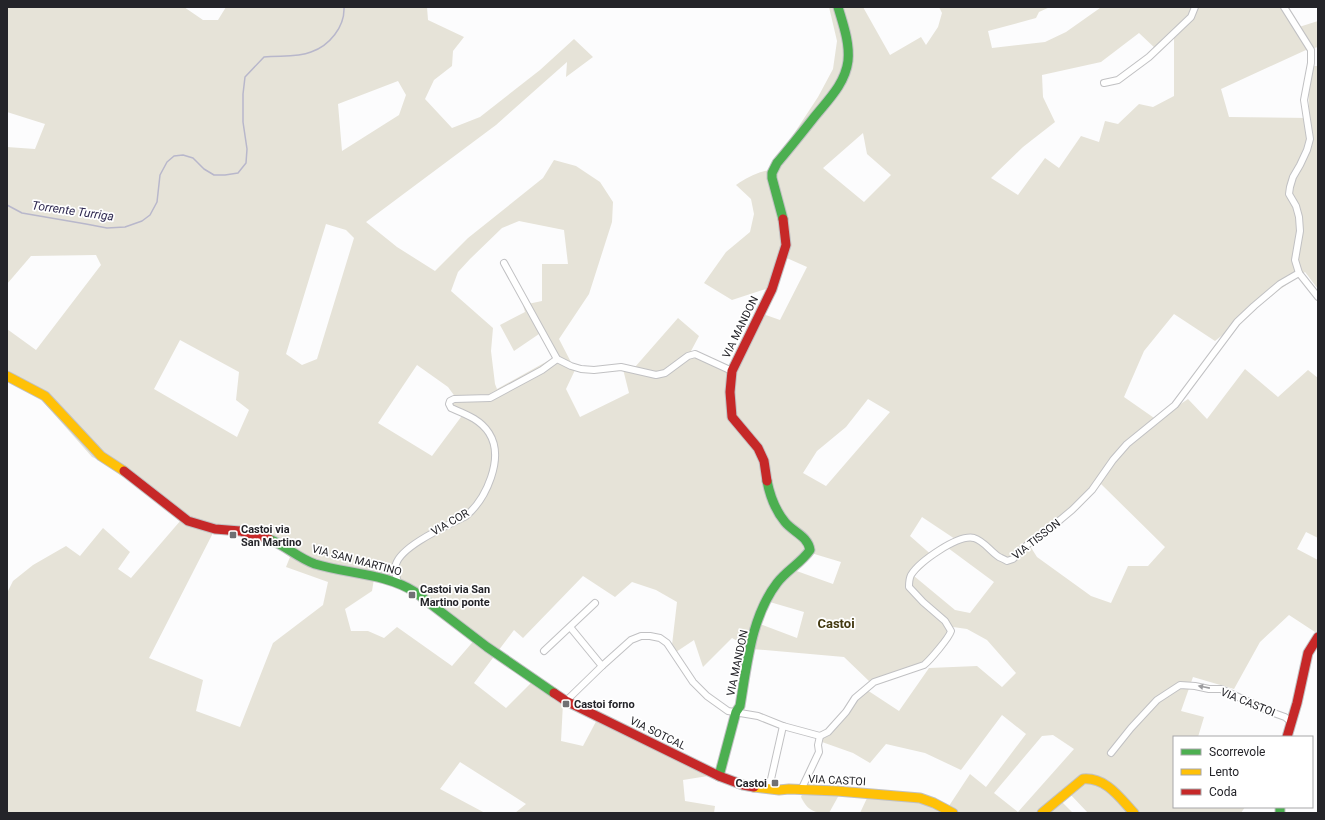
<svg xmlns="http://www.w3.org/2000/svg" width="1325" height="820" font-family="Roboto,sans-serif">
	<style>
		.green { fill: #e6e3d8; fill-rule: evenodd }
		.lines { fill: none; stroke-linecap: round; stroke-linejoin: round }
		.stream { stroke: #b8b7cb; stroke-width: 1.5 }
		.street-casing { stroke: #c1c1c3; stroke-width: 8 }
		.fast-casing { stroke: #c1c1c3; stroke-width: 11 }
		.slow-casing { stroke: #c1c1c3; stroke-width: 11 }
		.jam-casing { stroke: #c1c1c3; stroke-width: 11 }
		.street { stroke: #fff; stroke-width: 6 }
		.fast { stroke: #4caf50; stroke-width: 9 }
		.slow { stroke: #ffc107; stroke-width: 9 }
		.jam { stroke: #c62828; stroke-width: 9 }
		.oneway { fill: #9c9c9f }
		.poi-dot { fill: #707073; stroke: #fff; stroke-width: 1.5 }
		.labels { text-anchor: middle; stroke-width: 3.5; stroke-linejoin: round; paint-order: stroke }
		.street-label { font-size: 11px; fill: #242429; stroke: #fff }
		.poi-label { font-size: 11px; font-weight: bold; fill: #242429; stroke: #fff; text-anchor: start }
		.water-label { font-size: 12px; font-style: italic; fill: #2e2850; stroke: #fff }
		.quarter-label { font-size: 13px; font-weight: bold; fill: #433910; stroke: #fff }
	</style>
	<rect width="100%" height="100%" fill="#fcfcfd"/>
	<g class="green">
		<path d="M7 7H184L203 20H218L226 7H427L428 20 464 37 453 51 452 66 434 80 425 99 452 128 480 117 540 70 574 39 593 57 566 77 567 62 496 125 366 222 397 247 435 271 468 238 543 178 554 160 576 166 600 182 613 202 612 222 589 294 559 339 575 370 566 389 580 417 629 393 622 365 635 367 678 318 699 336 691 351 735 372 763 314 780 320 807 267 780 255 769 288 732 300 704 283 726 252 750 232 754 214 751 199 736 185C746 178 757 172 770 170L818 97 833 69 837 41 829 7H863L890 55 921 37 926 45 938 27 942 13 939 7H1050L1039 12 1036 18 988 31 992 48 1045 42 1066 32 1100 8 1113 7H1287L1299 27 1318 21V47L1306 50 1221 89 1229 117 1309 118 1308 66H1318V289L1305 272 1279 290 1215 341 1174 314 1144 351 1124 397 1157 420 1188 399 1207 419 1245 369 1278 397 1308 370 1318 378V538L1306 532 1297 549 1318 560V634L1289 615 1260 642 1234 689 1193 677 1181 711 1204 717 1198 737H1174V807H1245L1241 813H1088L1070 794 1061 801 1073 813H860L868 796 912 799 945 812 970 774 986 787 1026 734 1002 715 961 770 925 753 886 744 870 763 853 753 822 742 824 733 867 690 899 711 929 668 977 666 1002 687 1016 673 987 640 967 629 953 627 942 647 924 667 870 682 844 657 752 649 732 638 703 667 694 640 676 652 672 645 677 602 656 590 632 582 615 597 583 576 523 638 514 630 474 683 506 708 533 681 563 703 561 741 583 746 600 714 714 775 683 780 685 801 715 806 714 813H515L526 804 460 762 440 789 485 813H7V593L13 581 33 565 66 546 80 556 103 528 130 552 118 569 131 578 181 520 114 467 92 457 38 396 7 380V329L36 350 101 265 96 255 31 256 7 284V147L35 149 45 124 7 112ZM1139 33 1157 50 1174 33V96L1153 107 1139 104 1118 124 1105 121 1099 142 1081 136 1059 168 1045 158 1018 195 991 178 1023 147 1055 122 1043 97 1042 75 1101 62ZM398 81 406 95 399 115 342 151 338 104ZM863 133 867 154 891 175 864 202 823 168ZM519 221 564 230 568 264H542V301L523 305 525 312 500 325 514 351 539 334 553 358 497 389 495 384 491 351 493 328 451 291 458 272 470 259 502 228ZM326 224 346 230 354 238 317 359 302 365 286 354ZM180 340 239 372 236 400 249 410 237 437 154 389ZM417 365 448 387 456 398 450 406 464 413 432 456 378 423ZM868 399 890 412 826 486 803 473 817 451 846 427ZM1101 484 1165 547 1148 566H1128L1111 603 1091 596 1037 557 1030 546ZM922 517 955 539 948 548 994 582 970 613 955 610 914 576 934 557 910 536ZM214 531 239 534 272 543 290 557 286 567 328 582 323 605 273 643 240 727 196 711 203 680 149 658ZM811 553 841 562 833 584 791 569ZM374 579 403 583 477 637 452 666 397 627 384 638 368 631H351L345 609 372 591ZM763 600 804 612 797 638 755 622ZM1053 735 1074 749 1018 812 994 793 1042 736Z"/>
		<path d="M803 792 839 795 829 813C814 813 808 811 801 797Z"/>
	</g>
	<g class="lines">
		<path class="stream" d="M7 205 22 213 86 224 107 228 125 227 142 221 150 215 157 202 160 175 167 162 174 156 183 155 193 158 204 169 214 175H225L238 173 246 163 247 149 243 122V94L245 77 264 57C279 55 296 58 311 52 329 46 345 27 344 7"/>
		<defs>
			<g id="street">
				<polyline points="1284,7 1311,50 1311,63 1304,100 1310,139 1307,150 1300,165 1293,177 1290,187 1289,194 1296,206 1299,217 1300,231 1295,260 1299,273 1318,297"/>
				<polyline points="1104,83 1118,80 1149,57 1191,17 1195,7"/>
				<polyline points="504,263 557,359 571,366 581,369 594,370 621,367 656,375 665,373 688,356 695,354 732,371"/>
				<path d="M398 582C396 576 394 570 396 564 402 545 449 525 466 516 486 499 505 458 489 433 480 419 465 414 451 408L449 404 450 401 454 399 490 398 542 370 557 359"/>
				<polyline points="570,627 602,666"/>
				<polyline points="544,651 595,603"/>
				<polyline points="566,701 602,666 631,640 641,636 650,636 660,638 667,643 693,682 707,696 728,711 758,716 783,726 820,736"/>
				<path d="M820 736 828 732 846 712 855 698 874 682 924 665C930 660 949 638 951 631L945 621 923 602 909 587C909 582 909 579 911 575 919 562 958 534 974 538 984 541 990 551 999 557 1001 558 1004 559 1007 561L1013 559 1028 544 1060 520 1072 510 1092 490 1113 460 1127 444 1175 405 1237 322 1254 306 1280 284 1299 273"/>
				<polyline points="1111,753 1131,728 1157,700 1180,685 1195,686 1209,689 1221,689 1271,712 1285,717 1291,722"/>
				<polyline points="769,788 783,726"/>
				<polyline points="801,790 819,752 818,745 820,736"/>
			</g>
			<g id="fast">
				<path d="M783 219 772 178V173L777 163C789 149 800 135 812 120 826 102 845 85 848 61 850 43 843 24 838 7"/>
				<path d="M269 539C285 545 298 558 315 564 348 574 385 573 415 592L487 647 554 693"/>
				<path d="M719 776 736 712 740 706C747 665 751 617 777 583 787 570 801 563 810 550 808 536 793 532 785 522 775 510 770 496 767 481"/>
				<polyline points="1280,807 1280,813"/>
			</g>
			<g id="slow">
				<polyline points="7,376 45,396 101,456 124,471"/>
				<polyline points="754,787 779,790 789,789 837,791 920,798 934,803 953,813"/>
				<path d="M1042 813 1083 779C1106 777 1120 798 1134 813"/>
			</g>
			<g id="jam">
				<polyline points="124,471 188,521 215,529 240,531 269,539"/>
				<polyline points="767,481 764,461 758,448 732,417 730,392 732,371 772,289 786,245 783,219"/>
				<polyline points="554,693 566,701 719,776 743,785 754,787"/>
				<polyline points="1287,737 1297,703 1308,653 1318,637"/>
			</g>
		</defs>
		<use href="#street" class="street-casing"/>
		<use href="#fast" class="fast-casing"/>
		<use href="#slow" class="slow-casing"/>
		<use href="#jam" class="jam-casing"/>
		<use href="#street" class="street"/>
		<use href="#fast" class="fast"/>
		<use href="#slow" class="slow"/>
		<use href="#jam" class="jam"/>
	</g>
	<defs><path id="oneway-solid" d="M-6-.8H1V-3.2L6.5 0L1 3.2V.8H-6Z"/></defs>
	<use class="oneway" href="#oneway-solid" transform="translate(1204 687) rotate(-169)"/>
	<g class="poi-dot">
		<rect x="229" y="531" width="8" height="8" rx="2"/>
		<rect x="408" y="591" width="8" height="8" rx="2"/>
		<rect x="562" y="700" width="8" height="8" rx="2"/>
		<rect x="771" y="779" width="8" height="8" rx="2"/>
	</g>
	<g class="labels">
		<g class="street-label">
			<text transform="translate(740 327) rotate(-64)" y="4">VIA MANDON</text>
			<text transform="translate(450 522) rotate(-30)" y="4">VIA COR</text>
			<text transform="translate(1036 539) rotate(-38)" y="4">VIA TISSON</text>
			<text transform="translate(357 560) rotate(15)" y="4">VIA SAN MARTINO</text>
			<text transform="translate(737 663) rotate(-78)" y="4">VIA MANDON</text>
			<text transform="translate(1248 702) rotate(22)" y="4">VIA CASTOI</text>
			<text transform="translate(658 733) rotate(26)" y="4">VIA SOTCAL</text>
			<text transform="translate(837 780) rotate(3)" y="4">VIA CASTOI</text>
		</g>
		<g class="poi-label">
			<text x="241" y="533">Castoi via<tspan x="241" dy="13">San Martino</tspan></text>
			<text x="420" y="593">Castoi via San<tspan x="420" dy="13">Martino ponte</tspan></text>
			<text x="574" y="708">Castoi forno</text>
			<text x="767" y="787" text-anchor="end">Castoi</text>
		</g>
		<g class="water-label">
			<text transform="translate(73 211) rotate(8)" y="4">Torrente Turriga</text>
		</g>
		<g class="quarter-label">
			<text x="836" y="628">Castoi</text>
		</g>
	</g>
	<rect width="1325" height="820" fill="none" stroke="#242429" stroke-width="16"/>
	<rect x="1173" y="736" width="140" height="72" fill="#ffffff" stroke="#a7a7a9"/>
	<rect x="1181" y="749" width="20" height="6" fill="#4caf50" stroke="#a7a7a9"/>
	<text x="1209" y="756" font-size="12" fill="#242429">Scorrevole</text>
	<rect x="1181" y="769" width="20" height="6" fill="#ffc107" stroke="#a7a7a9"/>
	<text x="1209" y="776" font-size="12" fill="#242429">Lento</text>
	<rect x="1181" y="789" width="20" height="6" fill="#c62828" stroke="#a7a7a9"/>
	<text x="1209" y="796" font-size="12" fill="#242429">Coda</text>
</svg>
